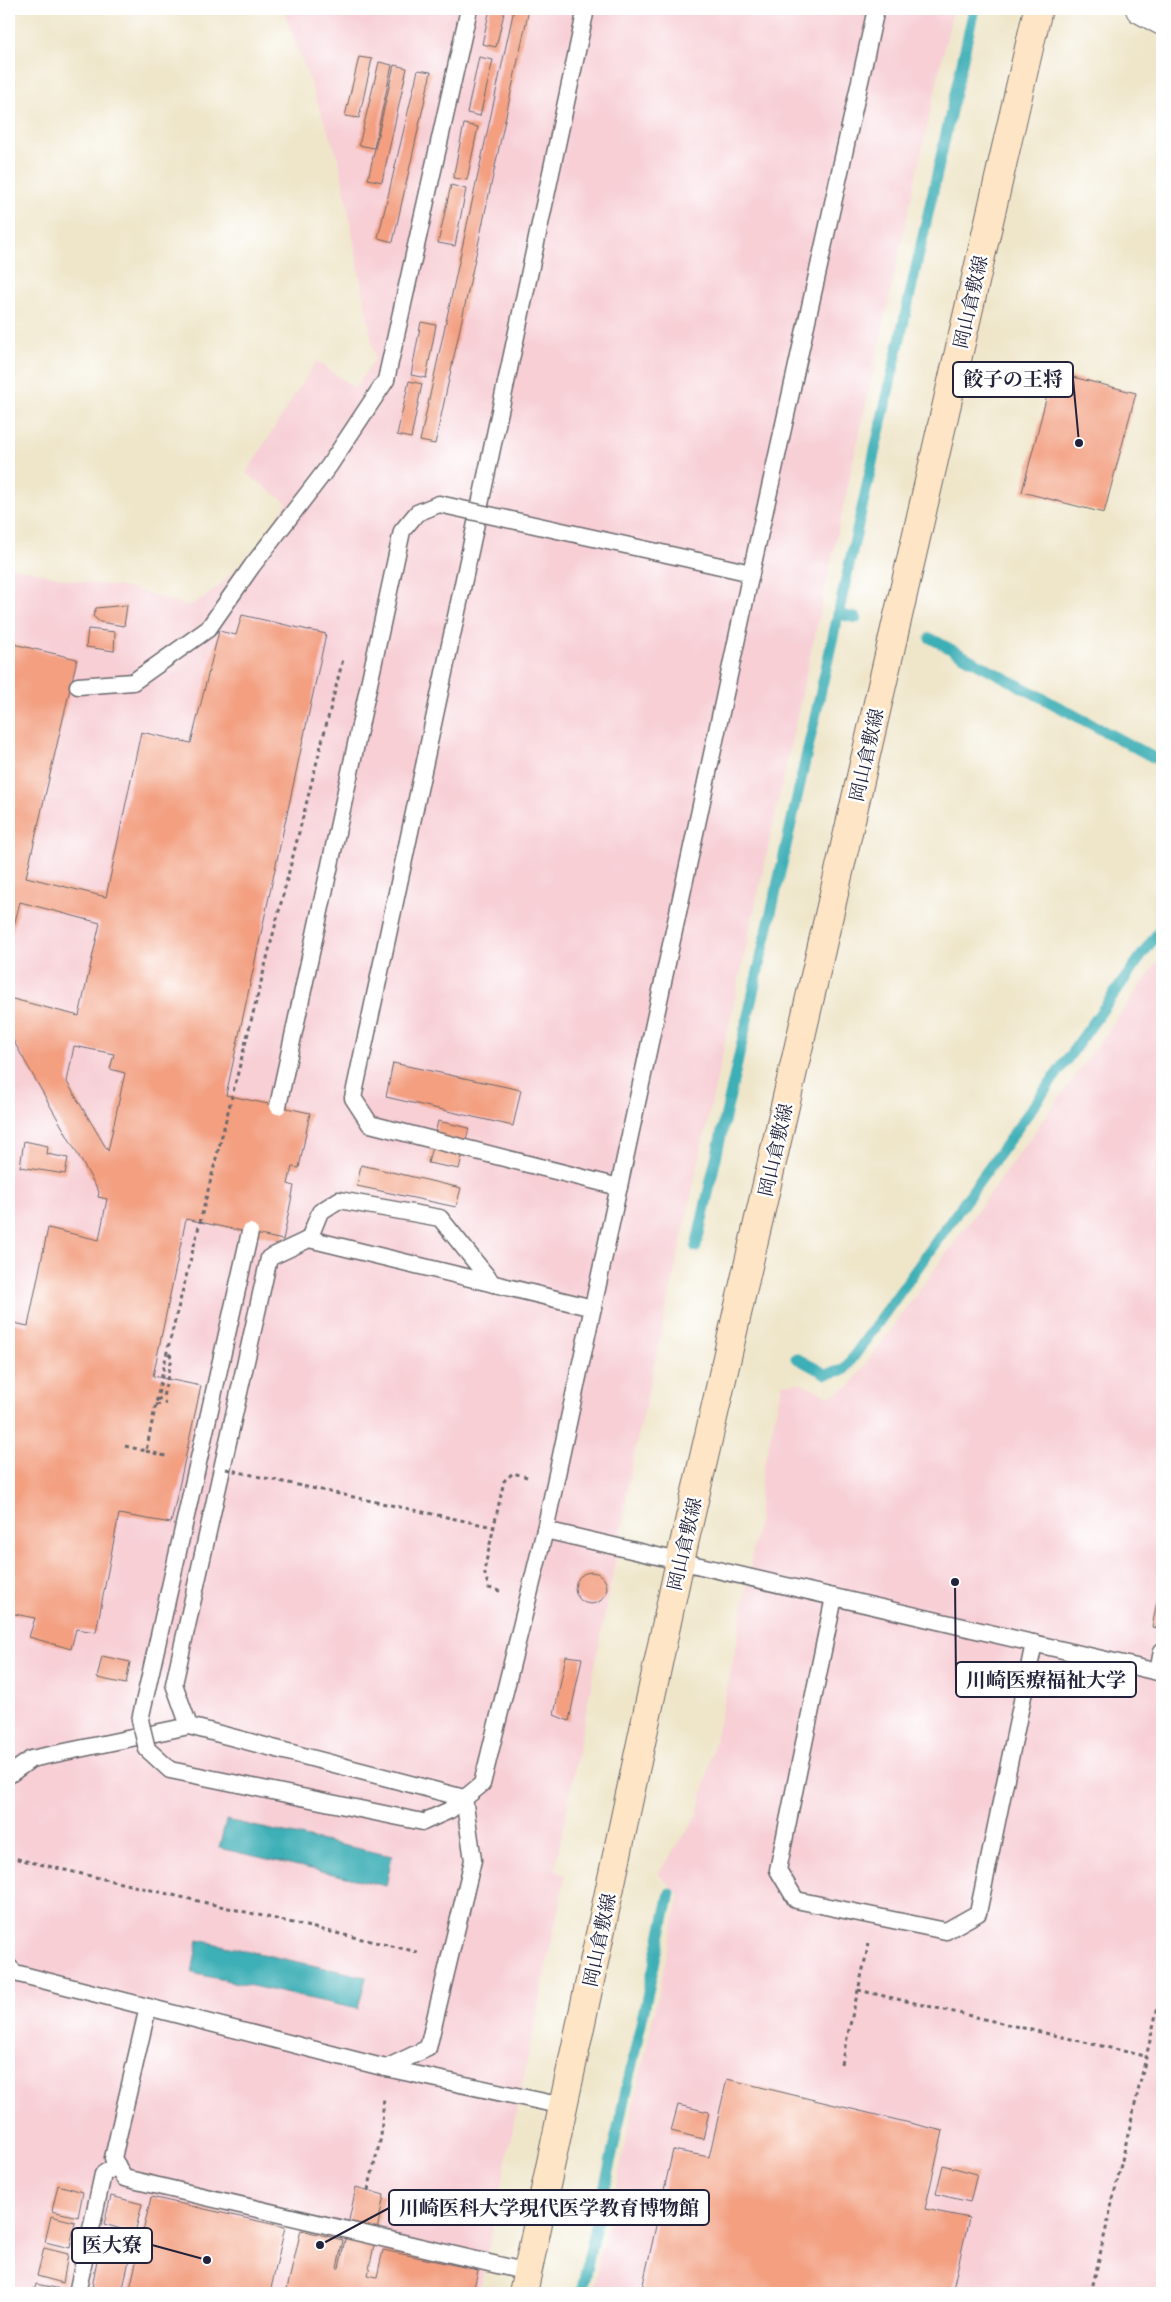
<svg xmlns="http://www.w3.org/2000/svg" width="1171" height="2302" font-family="Vollkorn,'Noto Serif JP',serif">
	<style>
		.built { fill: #f7cfd5 }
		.water { fill: #3eafb6; stroke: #306878 }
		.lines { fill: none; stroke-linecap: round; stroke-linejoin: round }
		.stream { stroke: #3eafb6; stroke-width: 11 }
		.building { fill: #f39f80; fill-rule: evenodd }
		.service-casing { stroke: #6a676d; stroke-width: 19 }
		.minor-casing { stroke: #6a676d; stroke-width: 30 }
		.secondary-casing { stroke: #6a676d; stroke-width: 30 }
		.path { stroke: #6a676d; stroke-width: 3; stroke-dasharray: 4 4; stroke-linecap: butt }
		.service { stroke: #fff; stroke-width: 16 }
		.minor { stroke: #fff; stroke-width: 28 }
		.secondary { stroke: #fde5c5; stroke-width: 28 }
		.service-bridge-casing { stroke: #6a676d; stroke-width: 19; stroke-linecap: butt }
		.path-bridge { stroke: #6a676d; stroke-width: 3; stroke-dasharray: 4 4; stroke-linecap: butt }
		.service-bridge { stroke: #fff; stroke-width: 16 }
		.labels { text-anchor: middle; stroke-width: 5; stroke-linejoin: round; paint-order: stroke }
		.street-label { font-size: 19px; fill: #22223b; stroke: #fff }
		.leader { fill: none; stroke: #22223b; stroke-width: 2 }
		.callout-dot { fill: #22223b; stroke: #fff; stroke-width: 2 }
		.callout { fill: #fff; stroke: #22223b; stroke-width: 2 }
		.callout-label { font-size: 20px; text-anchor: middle; font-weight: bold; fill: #22223b }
	</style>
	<rect width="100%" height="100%" fill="#fff"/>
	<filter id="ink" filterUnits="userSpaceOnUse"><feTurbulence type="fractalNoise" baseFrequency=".02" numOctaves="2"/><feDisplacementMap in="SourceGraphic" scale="10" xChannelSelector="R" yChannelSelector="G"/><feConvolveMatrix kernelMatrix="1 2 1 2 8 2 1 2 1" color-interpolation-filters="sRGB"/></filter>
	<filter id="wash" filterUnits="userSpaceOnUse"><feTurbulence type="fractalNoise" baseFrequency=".0096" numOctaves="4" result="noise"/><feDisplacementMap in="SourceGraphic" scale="20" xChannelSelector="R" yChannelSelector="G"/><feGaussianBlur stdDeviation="1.12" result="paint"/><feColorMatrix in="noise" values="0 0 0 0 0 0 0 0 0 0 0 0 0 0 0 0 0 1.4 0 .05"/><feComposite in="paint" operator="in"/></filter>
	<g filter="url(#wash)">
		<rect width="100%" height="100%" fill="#efe6ca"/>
		<g class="built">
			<polygon points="283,9 953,9 630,1473 623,1521 555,1870 565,1876 479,2293 9,2293 9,566 70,580 129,588 188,606 205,597 220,585 261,543 287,503 246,473 316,361 355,388 375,359 339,161"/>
			<polygon points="1162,956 1162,2293 592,2293 680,1895 658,1874 698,1815 737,1643 758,1521 761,1478 782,1384 802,1383 829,1396 850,1386"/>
		</g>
		<g class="water">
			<polygon points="226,1820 392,1856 386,1886 219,1848"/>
			<polygon points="198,1940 366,1977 358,2009 192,1973"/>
		</g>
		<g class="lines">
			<g class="stream">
				<polyline points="838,614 856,618"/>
				<polyline points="930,638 1162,762"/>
				<polyline points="696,1247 974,9"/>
				<polyline points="796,1358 826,1374 844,1370 1162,927"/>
				<polyline points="581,2293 670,1893"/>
			</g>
		</g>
		<g id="blocks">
			<g class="building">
				<polygon points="490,9 505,9 496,47 482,44"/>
				<polygon points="514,9 529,9 435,444 420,441"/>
				<polygon points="359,57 372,59 359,118 345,116"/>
				<polygon points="479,57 493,60 480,116 467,113"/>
				<polygon points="379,62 392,65 374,148 359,145"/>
				<polygon points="394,65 407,68 382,182 368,179"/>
				<polygon points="418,70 431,72 393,242 378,238"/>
				<polygon points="464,124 478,127 467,180 453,178"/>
				<polygon points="451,185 466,189 455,246 438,243"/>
				<polygon points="421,322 436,325 426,378 411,375"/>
				<polygon points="1053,372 1136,393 1104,513 1022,492"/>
				<polygon points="409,381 422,384 411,438 397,435"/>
				<polygon points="127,605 124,626 100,622 93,616 96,608"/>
				<path d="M242 615 326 634 226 1095 310 1113 299 1168 292 1167 288 1184 294 1186 283 1240 186 1219 153 1376 201 1386 171 1523 119 1514 96 1632 76 1629 71 1649 29 1637 35 1618 9 1613V1322L28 1326 48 1228 99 1240 107 1199 98 1197 99 1192 9 1033V998L79 1016 100 923 20 902 9 945V643L77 659 26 877 106 897 141 732 191 743 219 631 236 635ZM74 1046 114 1054 110 1069 125 1073 108 1151 67 1082Z"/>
				<polygon points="88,629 115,632 114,651 86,647"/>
				<polygon points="393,1063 521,1090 513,1126 386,1097"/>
				<polygon points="438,1121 469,1128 459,1169 428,1163"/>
				<polygon points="24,1141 48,1146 47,1154 68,1158 65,1174 20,1167"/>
				<polygon points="361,1165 461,1188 456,1207 357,1186"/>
				<circle cx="591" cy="1588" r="16"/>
				<polygon points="1157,1602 1162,1603 1162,1629 1152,1627"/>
				<polygon points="102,1656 130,1662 126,1684 97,1678"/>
				<polygon points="566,1656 582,1658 569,1721 554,1715"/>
				<polygon points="727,2079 943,2131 925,2209 969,2218 952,2293 641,2293 673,2150 709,2157"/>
				<polygon points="678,2105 709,2112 703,2139 671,2131"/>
				<polygon points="943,2165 977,2174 970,2202 936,2194"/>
				<polygon points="58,2185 83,2192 78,2217 52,2211"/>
				<polygon points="356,2187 384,2195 368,2275 377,2277 383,2250 478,2270 473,2293 294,2293 287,2289 301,2230 343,2240 337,2268 339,2268"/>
				<polygon points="111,2196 142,2204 135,2233 104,2224"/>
				<polygon points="151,2197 285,2227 270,2293 129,2293"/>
				<polygon points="51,2216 75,2222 70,2248 45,2242"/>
				<polygon points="102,2232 134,2237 122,2293 91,2293"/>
				<polygon points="44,2248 68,2254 63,2283 37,2276"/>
				<polygon points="36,2284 61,2289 60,2293 34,2293"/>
			</g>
		</g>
	</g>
	<g filter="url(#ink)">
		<use href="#blocks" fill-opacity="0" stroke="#6a676d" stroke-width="1"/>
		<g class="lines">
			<defs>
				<g id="service">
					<polyline points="586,9 353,1098 370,1124 619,1187"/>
					<polyline points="698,561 751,573"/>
					<polyline points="78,686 133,682 208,629 252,566 329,466 386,380 469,9"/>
					<polyline points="309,1239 320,1212 339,1200 440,1218 493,1284"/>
					<polyline points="545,1530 1162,1673"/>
					<polyline points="834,1597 778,1870 796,1900 946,1931 978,1913 1034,1643"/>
					<polyline points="1158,1672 1162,1651"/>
					<polyline points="9,1775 31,1759 189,1726"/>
					<polyline points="423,1822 450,1810 482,1784 545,1530 751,573 876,9"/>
					<polyline points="9,1967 15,1973 386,2068 428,2048 473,1860 464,1798 189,1726 174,1684 269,1258 309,1239 593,1308"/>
					<polyline points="148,2007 113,2158 124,2178 528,2272"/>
					<polyline points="386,2068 563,2106"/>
					<polyline points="77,2293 103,2174 117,2165"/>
				</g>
				<polyline id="minor" points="1140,9 1162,21"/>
				<polyline id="secondary" points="523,2293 680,1561 1038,9"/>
			</defs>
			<use href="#service" class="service-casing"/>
			<use href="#minor" class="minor-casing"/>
			<use href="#secondary" class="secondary-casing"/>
			<g class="path">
				<polyline points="157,1400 163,1397 172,1358 168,1352"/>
				<polyline points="156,1405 166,1403"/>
				<polyline points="125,1446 146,1451 167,1352 343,659"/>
				<polyline points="146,1451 169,1457"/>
				<polyline points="265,1478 493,1527"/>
				<polyline points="500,1591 489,1588 484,1571 504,1481 513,1473 527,1477"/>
				<polyline points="9,1857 422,1953"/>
				<polyline points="858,1990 1145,2056"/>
				<polyline points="841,2064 869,1943"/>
				<polyline points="368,2190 381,2137 384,2096"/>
				<polyline points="1091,2293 1162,1989"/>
			</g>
			<use href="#service" class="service"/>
			<use href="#minor" class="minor"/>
			<use href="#secondary" class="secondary"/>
			<defs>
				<g id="service-bridge">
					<polyline points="278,1106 402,531 417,513 439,504 698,561"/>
					<polyline points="250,1232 140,1720 147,1749 170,1770 423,1822"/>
				</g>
			</defs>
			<use href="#service-bridge" class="service-bridge-casing"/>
			<polyline class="path-bridge" points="226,1469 265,1478"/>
			<use href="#service-bridge" class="service-bridge"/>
		</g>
	</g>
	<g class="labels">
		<g class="street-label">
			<text transform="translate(970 302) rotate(-77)" y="7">岡山倉敷線</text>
			<text transform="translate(866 755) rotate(-77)" y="7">岡山倉敷線</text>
			<text transform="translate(775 1150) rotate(-77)" y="7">岡山倉敷線</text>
			<text transform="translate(684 1544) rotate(-77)" y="7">岡山倉敷線</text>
			<text transform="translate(599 1940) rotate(-78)" y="7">岡山倉敷線</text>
		</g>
	</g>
	<path class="leader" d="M1079 443L1073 379M955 1582L956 1680M320 2245L389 2208M207 2260L152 2245"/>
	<g class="callout-dot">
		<circle cx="1079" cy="443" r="5"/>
		<circle cx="955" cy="1582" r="5"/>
		<circle cx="320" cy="2245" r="5"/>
		<circle cx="207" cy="2260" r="5"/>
	</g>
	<g class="callout">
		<rect x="953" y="362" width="120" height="35" rx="5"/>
		<rect x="956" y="1662" width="180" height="35" rx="5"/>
		<rect x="389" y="2190" width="320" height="35" rx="5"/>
		<rect x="72" y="2228" width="80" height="35" rx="5"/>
	</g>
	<g class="callout-label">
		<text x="1013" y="386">餃子の王将</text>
		<text x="1046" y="1687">川崎医療福祉大学</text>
		<text x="549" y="2215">川崎医科大学現代医学教育博物館</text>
		<text x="112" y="2252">医大寮</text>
	</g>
	<rect width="1171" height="2302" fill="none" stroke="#fff" stroke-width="30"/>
</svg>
